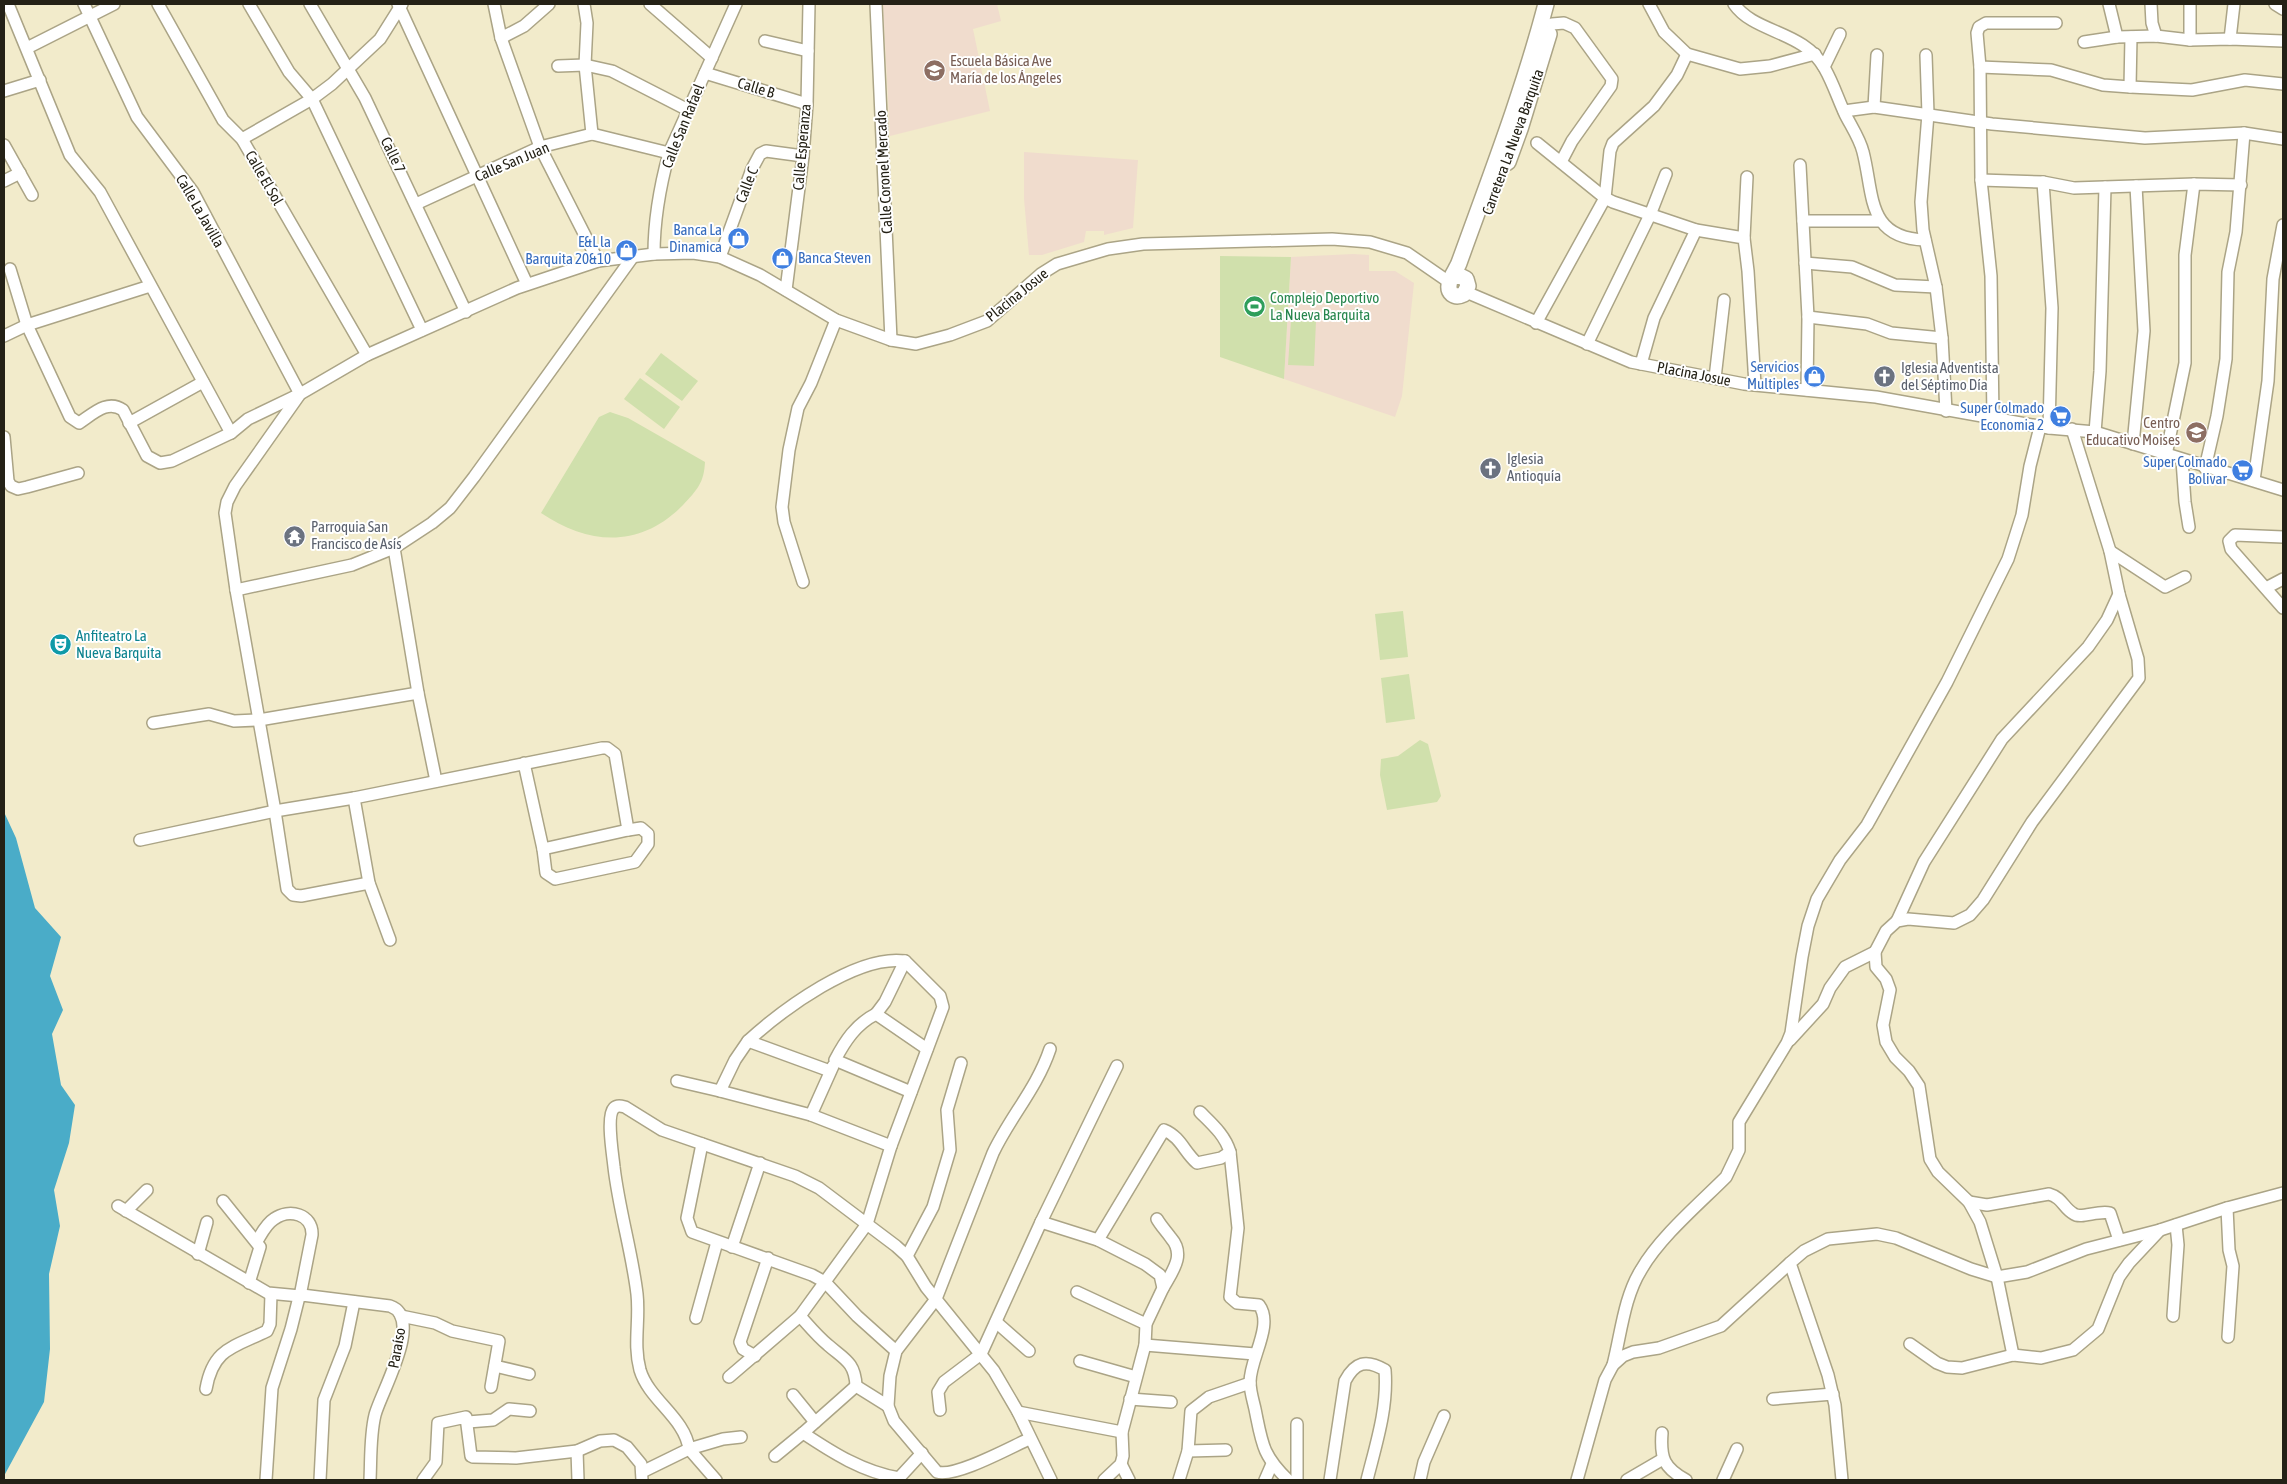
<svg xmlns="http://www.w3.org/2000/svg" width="2287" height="1484" font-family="'Asap Condensed',sans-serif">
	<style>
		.education { fill: #f0dccd }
		.green { fill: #d0e0ac }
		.water { fill: #4aacc8 }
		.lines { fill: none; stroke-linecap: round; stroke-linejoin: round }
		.street-casing { stroke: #aba486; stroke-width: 14 }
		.secondary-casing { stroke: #aba486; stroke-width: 18 }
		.street { stroke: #fff; stroke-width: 11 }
		.secondary { stroke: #fff; stroke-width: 15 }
		.labels { text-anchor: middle; stroke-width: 4; stroke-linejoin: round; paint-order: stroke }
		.education-label { font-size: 15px; fill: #785e54; stroke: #fff; text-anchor: start }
		.street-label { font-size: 15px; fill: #242116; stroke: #fff }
		.shop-label { font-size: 15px; fill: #366cbe; stroke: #fff; text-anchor: end }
		.leisure-label { font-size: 15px; fill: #27864d; stroke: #fff; text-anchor: start }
		.worship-label { font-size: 15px; fill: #5b616d; stroke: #fff; text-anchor: start }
		.culture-label { font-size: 15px; fill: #0d838f; stroke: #fff; text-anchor: start }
	</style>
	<rect width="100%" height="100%" fill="#f2ebcb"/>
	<g class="education">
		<polygon points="883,4 997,4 1001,21 973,29 990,111 890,136"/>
		<polygon points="1024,152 1138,160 1133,228 1104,235 1104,231 1086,231 1084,242 1042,255 1029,255 1024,199"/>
		<polygon points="1353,254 1369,255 1369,271 1395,271 1414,283 1402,396 1395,417 1284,379 1291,257"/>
	</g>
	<g class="green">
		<polygon points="1220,256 1291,257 1284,379 1220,357"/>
		<polygon points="1291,320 1316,321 1314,366 1288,365"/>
		<polygon points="661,353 698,381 682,401 645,374"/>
		<polygon points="640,378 680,407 664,429 624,399"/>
		<path d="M610 412 628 418 705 462C704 483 697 490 683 505 641 548 590 546 541 513L599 417Z"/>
		<polygon points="1403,611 1408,657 1380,660 1375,614"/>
		<polygon points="1409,674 1415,719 1386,723 1381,678"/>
		<polygon points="1420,740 1428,744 1441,796 1437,802 1387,810 1380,775 1381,759 1398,756"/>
	</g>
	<polygon class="water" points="4,812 16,838 35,908 61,937 50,976 63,1010 52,1034 61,1085 75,1105 69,1143 54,1190 60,1226 49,1274 50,1349 44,1402 4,1476"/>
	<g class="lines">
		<defs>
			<g id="street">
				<polyline points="8,4 70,155 100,192 231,433"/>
				<polyline points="158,4 223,120 242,139 367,355"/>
				<polyline points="249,4 289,72 312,99 422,330"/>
				<polyline points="310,4 365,98 466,312"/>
				<polyline points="398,4 527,284"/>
				<polyline points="494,4 501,38 540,147 598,261"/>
				<polyline points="584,4 587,23 585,65 592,134"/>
				<polyline points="650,4 712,58"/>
				<polyline points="876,4 891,340"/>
				<polyline points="1649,4 1664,32 1687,54 1740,69 1770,66 1815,54"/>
				<path d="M1734 4C1755 34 1804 30 1825 69 1833 83 1838 99 1845 114 1851 126 1860 139 1863 152 1874 194 1866 238 1925 240"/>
				<polyline points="2109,4 2117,37"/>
				<polyline points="2151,4 2152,23 2156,36"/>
				<polyline points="2275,4 2283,9"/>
				<polyline points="1552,24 1564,23 1575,28 1612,79 1611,86 1572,141 1561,162"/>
				<polyline points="501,38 524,26 549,4"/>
				<polyline points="2230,39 2234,4"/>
				<polyline points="2190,40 2190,4"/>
				<polyline points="765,41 808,51"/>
				<polyline points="2084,42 2117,37 2156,36 2190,40 2230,39 2283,41"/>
				<polyline points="27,48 114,4"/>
				<polyline points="1926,55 1928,114 1921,202 1923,230 1936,287 1942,338 1946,411"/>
				<polyline points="558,66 585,65 612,71 688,110"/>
				<polyline points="1824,67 1840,34"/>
				<polyline points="1980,67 2051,70 2103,85 2130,87 2192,90 2245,80 2283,84"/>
				<polyline points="705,73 807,104"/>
				<polyline points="2130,87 2131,37"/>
				<polyline points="4,91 40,80"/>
				<polyline points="1874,107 1877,55"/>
				<polyline points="1844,111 1874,107 1992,124 2145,138 2244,133 2283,139"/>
				<polyline points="242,139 312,99 332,84 380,39 402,4"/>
				<polyline points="1537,143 1605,198 1613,202 1696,230 1744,238 1748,271 1755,385"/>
				<polyline points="4,145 32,195"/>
				<polyline points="1800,165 1808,317 1807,390"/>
				<polyline points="1981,180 2043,182 2074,188 2194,184 2241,185"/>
				<polyline points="4,181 20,173"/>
				<polyline points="2043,182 2052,308 2049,428"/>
				<polyline points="416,204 540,147 592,134 669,153"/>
				<polyline points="1803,221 1880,221"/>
				<polyline points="1744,238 1747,177"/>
				<path d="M654 254C654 220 660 186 669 153L736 4"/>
				<polyline points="720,257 752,169 760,154 766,151 803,156"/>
				<polyline points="1805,263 1852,267 1895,285 1936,287"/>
				<path d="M10 269 27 325 70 417 79 423C93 414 107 399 123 410L147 456 160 463 172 461 231 433 248 419 300 394 193 192 137 117 84 4"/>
				<polyline points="786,290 803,156 807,104 809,4"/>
				<polyline points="1466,292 1631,362 1744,384 1876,397 2049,428 2095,432 2283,490"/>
				<polyline points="1808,317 1867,324 1891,333 1942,338"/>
				<polyline points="1536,323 1605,198 1610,151 1613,143 1654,106 1677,75 1687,54"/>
				<polyline points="4,336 27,325 150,286"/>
				<polyline points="1587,344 1650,215 1666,174"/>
				<polyline points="1641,364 1654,318 1696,230"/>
				<polyline points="1715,378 1724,300"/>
				<polyline points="1993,419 1991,276 1981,180 1980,67 1977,33 1979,27 1986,23 2056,23"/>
				<polyline points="129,423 203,382"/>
				<polyline points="2095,432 2100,371 2105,187"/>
				<polyline points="4,437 8,481 11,486 18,489 27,487 78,473"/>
				<polyline points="2133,444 2144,331 2136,186"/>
				<polyline points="2166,455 2185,363 2185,255 2194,184"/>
				<polyline points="2182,460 2185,502 2189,527"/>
				<polyline points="2205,468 2217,416 2226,359 2228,272 2236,232 2244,133"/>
				<polyline points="2254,480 2268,381 2273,279 2283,225"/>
				<polyline points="2283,537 2235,535 2229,541 2231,549 2283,608"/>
				<polyline points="394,548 418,693 436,781"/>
				<polyline points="2110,551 2165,587 2185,577"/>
				<polyline points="803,582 784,522 782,507 789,450 798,408 811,383 836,320"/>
				<polyline points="2266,588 2283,579"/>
				<polyline points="236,590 352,565 394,548 432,523 450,508 474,477 632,258"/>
				<polyline points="153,723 209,714 234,721 259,720 418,693"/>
				<polyline points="354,798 369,883 390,940"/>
				<polyline points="140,840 275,811 354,798 602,748 607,748 615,754 628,830 543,849 524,763"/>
				<polyline points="543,849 546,873 555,879 635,862 648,844 648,834 641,828 628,830"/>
				<polyline points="369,883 301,896 293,895 287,889 275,811 236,590 225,513 227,502 235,486 300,394 367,355 517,288 598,261 654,254 693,253 720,257 760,275 836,320 891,340 916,344 950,335 987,321 1041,274 1057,264 1108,249 1143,244 1332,239 1370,242 1407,253 1449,282"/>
				<polyline points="1897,921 1924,862 2002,739 2088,647 2107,620 2119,594"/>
				<polyline points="876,1014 885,1002 905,961"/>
				<polyline points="1790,1040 1823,1004 1830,988 1845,967 1875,952"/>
				<polyline points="833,1066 811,1115 891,1146"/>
				<polyline points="677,1081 720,1091"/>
				<path d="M911 1092 835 1060C845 1041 856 1024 876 1014L927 1049"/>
				<polyline points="811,1115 720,1091 735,1060 748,1041 830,1071"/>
				<polyline points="702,1144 687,1218 692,1232 812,1275 825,1282 857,1316 896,1351"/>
				<path d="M1230 1152 1238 1228 1230 1297 1237 1303 1259 1305C1274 1325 1250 1358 1250 1382 1250 1391 1253 1400 1255 1409 1262 1443 1262 1455 1288 1480"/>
				<polyline points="223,1201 260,1247 249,1283"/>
				<path d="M1969 1202 1987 1205 2049 1194C2063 1198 2063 1208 2074 1214 2081 1219 2098 1210 2110 1213L2119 1240"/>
				<path d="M118 1206 268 1293 300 1296 312 1235C313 1214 289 1208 274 1219 266 1224 262 1233 257 1241"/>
				<polyline points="2227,1208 2229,1250 2233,1266 2228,1337"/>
				<polyline points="126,1211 147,1190"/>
				<path d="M1157 1219C1161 1226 1166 1231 1171 1238 1186 1255 1172 1272 1163 1288"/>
				<polyline points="1041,1222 1098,1240 1145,1264 1160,1275 1163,1288 1146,1324 1145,1345 1122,1432 1123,1456 1121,1464 1104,1480"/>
				<path d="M1098 1240 1164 1130C1181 1137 1184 1152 1197 1163L1221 1158 1230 1152C1225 1135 1212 1124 1200 1112"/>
				<polyline points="732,1247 760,1163"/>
				<polyline points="198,1254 207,1222"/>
				<polyline points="907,1256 933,1207 950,1150 947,1110 961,1063"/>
				<polyline points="1077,1292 1146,1324"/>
				<polyline points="401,1316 435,1323 452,1331 499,1341 491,1387"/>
				<path d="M800 1316C809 1326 818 1337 828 1345 844 1359 855 1362 856 1386"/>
				<polyline points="2173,1316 2178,1245 2176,1225"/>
				<polyline points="696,1318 717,1242"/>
				<polyline points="996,1322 1029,1351"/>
				<polyline points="1910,1344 1937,1363 1947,1367 1962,1368 2013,1355 2041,1358 2073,1350 2098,1329 2119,1277 2129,1263 2160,1230"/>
				<polyline points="1145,1345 1255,1354"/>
				<polyline points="2013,1355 1997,1277 1980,1222 1969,1202 1938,1172 1930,1159 1919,1086 1909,1071 1895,1057 1886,1042 1883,1025 1890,990 1886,979 1876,967 1875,952 1886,931 1897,921 1908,919 1954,923 1970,915 1983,900 2032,822 2139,678 2138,659 2119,594 2110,551 2072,429"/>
				<polyline points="755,1356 743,1349 740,1342 768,1258"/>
				<polyline points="1080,1361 1136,1377"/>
				<path d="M1613 1365C1621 1334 1624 1297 1641 1270 1660 1237 1699 1204 1726 1177L1739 1150V1122L1787 1043 1791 1033 1802 957 1808 926 1817 899 1840 860 1867 825 1947 682 2008 559 2022 515 2030 466 2040 427"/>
				<polyline points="495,1366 529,1374"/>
				<path d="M729 1377 800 1316 867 1224 891 1146 943 1007 940 996 905 961C857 954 782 1010 748 1041"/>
				<path d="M856 1386 803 1433C833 1453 863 1472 899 1478L922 1453"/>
				<polyline points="856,1386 888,1406"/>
				<path d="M206 1389C213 1348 234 1347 267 1331L270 1324 271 1294"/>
				<polyline points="793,1395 815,1422"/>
				<polyline points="1130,1399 1171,1402"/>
				<polyline points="1773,1399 1833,1394"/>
				<polyline points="940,1410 938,1392 944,1382 981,1354 1041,1222 1117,1066"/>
				<polyline points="1018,1412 1122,1432"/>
				<polyline points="468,1422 493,1420 509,1409 530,1411"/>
				<polyline points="1297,1424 1297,1480"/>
				<path d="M1662 1433C1660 1458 1664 1468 1686 1480"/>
				<path d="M1029 1439C1011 1447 955 1478 937 1472L894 1421 888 1406 890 1376 896 1351 936 1299 993 1153C1010 1117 1037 1088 1050 1049"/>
				<polyline points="577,1451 578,1480"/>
				<polyline points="1188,1451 1226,1450"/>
				<polyline points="775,1456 803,1433"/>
				<polyline points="1121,1464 1129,1480"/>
				<path d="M642 1472 689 1449C685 1418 649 1400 640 1370 633 1344 640 1320 637 1294 632 1252 619 1210 614 1167 613 1156 606 1116 614 1108 617 1105 621 1106 625 1107L662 1130 795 1176 819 1188 896 1246 907 1256 926 1287 994 1371 1018 1412 1051 1480"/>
				<path d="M266 1480 272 1388 291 1329 299 1297 302 1295 390 1306C425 1318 380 1394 375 1415 370 1435 371 1459 370 1480"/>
				<polyline points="320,1480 324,1400 345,1346 354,1302"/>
				<polyline points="423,1480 436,1462 438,1423 466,1417 471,1456 473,1457 516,1458 577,1451 600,1441 614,1440 627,1447 641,1464 642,1480"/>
				<polyline points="716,1480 689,1449 723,1439 741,1437"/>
				<polyline points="1179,1480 1188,1451 1191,1411 1209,1397 1250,1383"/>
				<polyline points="1265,1480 1272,1464"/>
				<path d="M1330 1480 1345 1381C1355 1362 1366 1359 1385 1370 1388 1408 1376 1444 1367 1480"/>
				<polyline points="1420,1480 1424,1462 1444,1416"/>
				<polyline points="1577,1480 1605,1380 1613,1365 1623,1356 1633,1352 1659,1348 1721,1326 1790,1263"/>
				<polyline points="1627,1480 1663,1459"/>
				<polyline points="1723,1480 1737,1449"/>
				<polyline points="1842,1480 1835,1405 1828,1375 1790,1263 1804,1251 1828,1239 1877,1234 1896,1238 1971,1269 1997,1277 2027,1272 2086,1249 2160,1230 2227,1208 2283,1193"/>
			</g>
			<g id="secondary">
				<polyline points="1508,162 1520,129 1549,34"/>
				<path d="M1453 277 1460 276 1466 279 1468 286 1464 294C1460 296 1456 297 1452 294 1443 286 1456 271 1459 263 1490 177 1523 92 1546 4"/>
			</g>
		</defs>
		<use href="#street" class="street-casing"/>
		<use href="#secondary" class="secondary-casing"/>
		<use href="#street" class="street"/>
		<use href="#secondary" class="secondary"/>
	</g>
	<defs>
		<symbol id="school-disc" viewBox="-11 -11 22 22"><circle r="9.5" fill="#8d6e63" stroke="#fff"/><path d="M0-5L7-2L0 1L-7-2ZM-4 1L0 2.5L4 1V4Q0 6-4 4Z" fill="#fff"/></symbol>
		<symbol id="shop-disc" viewBox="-11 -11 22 22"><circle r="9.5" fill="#3f7fe0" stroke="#fff"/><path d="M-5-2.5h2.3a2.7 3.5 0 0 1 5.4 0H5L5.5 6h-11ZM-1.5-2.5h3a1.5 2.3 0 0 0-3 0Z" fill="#fff"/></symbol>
		<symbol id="stadium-disc" viewBox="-11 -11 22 22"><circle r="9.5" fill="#2e9e5b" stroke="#fff"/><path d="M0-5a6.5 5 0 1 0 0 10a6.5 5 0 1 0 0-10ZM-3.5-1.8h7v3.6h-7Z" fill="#fff"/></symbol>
		<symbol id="church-disc" viewBox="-11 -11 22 22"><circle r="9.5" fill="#6b7280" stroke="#fff"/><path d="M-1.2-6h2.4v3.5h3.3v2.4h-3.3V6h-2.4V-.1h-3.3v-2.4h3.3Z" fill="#fff"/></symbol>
		<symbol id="supermarket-disc" viewBox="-11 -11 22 22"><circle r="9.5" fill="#3f7fe0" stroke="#fff"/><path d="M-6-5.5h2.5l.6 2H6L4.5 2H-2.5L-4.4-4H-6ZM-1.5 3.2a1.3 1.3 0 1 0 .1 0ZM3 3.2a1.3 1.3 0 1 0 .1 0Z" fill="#fff"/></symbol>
		<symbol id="temple-disc" viewBox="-11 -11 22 22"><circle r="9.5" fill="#6b7280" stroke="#fff"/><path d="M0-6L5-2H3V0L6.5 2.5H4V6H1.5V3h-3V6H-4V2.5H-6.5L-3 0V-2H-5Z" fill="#fff"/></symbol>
		<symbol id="theatre-disc" viewBox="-11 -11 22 22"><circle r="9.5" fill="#0f9aa8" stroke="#fff"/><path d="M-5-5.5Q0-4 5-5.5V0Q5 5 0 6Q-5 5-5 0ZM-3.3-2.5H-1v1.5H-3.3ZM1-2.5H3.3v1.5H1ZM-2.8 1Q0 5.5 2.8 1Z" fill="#fff"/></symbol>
	</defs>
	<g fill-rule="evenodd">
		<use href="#school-disc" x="922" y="58" width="25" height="25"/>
		<use href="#shop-disc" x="726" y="226" width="25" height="25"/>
		<use href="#shop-disc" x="614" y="238" width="25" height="25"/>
		<use href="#shop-disc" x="770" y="246" width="25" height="25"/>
		<use href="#stadium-disc" x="1242" y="294" width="25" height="25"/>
		<use href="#shop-disc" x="1802" y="364" width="25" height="25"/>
		<use href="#church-disc" x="1872" y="364" width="25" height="25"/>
		<use href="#supermarket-disc" x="2048" y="404" width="25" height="25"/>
		<use href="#school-disc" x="2184" y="420" width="25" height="25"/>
		<use href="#church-disc" x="1478" y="456" width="25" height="25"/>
		<use href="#supermarket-disc" x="2230" y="458" width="25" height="25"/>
		<use href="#temple-disc" x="282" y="524" width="25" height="25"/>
		<use href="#theatre-disc" x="48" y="632" width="25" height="25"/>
	</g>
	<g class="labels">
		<g class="education-label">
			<text x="950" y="66">Escuela Básica Ave<tspan x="950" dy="17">María de los Ángeles</tspan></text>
			<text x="2180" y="428" text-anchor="end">Centro<tspan x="2180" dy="17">Educativo Moises</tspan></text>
		</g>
		<g class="street-label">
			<text transform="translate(756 88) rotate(17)" y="5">Calle B</text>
			<text transform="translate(683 126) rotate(-68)" y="5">Calle San Rafael</text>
			<text transform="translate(1513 142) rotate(-70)" y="5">Carretera La Nueva Barquita</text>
			<text transform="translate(802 147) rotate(-85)" y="5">Calle Esperanza</text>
			<text transform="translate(393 155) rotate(64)" y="5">Calle 7</text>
			<text transform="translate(512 162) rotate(-23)" y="5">Calle San Juan</text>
			<text transform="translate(884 172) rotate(-93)" y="5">Calle Coronel Mercado</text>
			<text transform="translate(264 178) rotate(60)" y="5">Calle El Sol</text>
			<text transform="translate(747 185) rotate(-69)" y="5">Calle C</text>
			<text transform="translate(200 211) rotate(60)" y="5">Calle La Javilla</text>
			<text transform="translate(1017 295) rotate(-39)" y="5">Placina Josue</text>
			<text transform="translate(1694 374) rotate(11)" y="5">Placina Josue</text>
			<text transform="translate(397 1348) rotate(-80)" y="5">Paraíso</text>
		</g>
		<g class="shop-label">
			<text x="722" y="235">Banca La<tspan x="722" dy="17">Dinamica</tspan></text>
			<text x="611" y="247">E&amp;L la<tspan x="611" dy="17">Barquita 20&amp;10</tspan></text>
			<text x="798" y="263" text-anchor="start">Banca Steven</text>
			<text x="1799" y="372">Servicios<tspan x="1799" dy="17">Multiples</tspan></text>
			<text x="2044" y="413">Super Colmado<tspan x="2044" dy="17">Economia 2</tspan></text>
			<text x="2227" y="467">Super Colmado<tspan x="2227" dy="17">Bolivar</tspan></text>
		</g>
		<g class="leisure-label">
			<text x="1270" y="303">Complejo Deportivo<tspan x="1270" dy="17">La Nueva Barquita</tspan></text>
		</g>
		<g class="worship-label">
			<text x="1901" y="373">Iglesia Adventista<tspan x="1901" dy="17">del Séptimo Día</tspan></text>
			<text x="1507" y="464">Iglesia<tspan x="1507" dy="17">Antioquía</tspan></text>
			<text x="311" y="532">Parroquia San<tspan x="311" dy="17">Francisco de Asís</tspan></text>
		</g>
		<g class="culture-label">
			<text x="76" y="641">Anfiteatro La<tspan x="76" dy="17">Nueva Barquita</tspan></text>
		</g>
	</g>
	<rect width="2287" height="1484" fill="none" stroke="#242116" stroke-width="10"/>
</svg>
